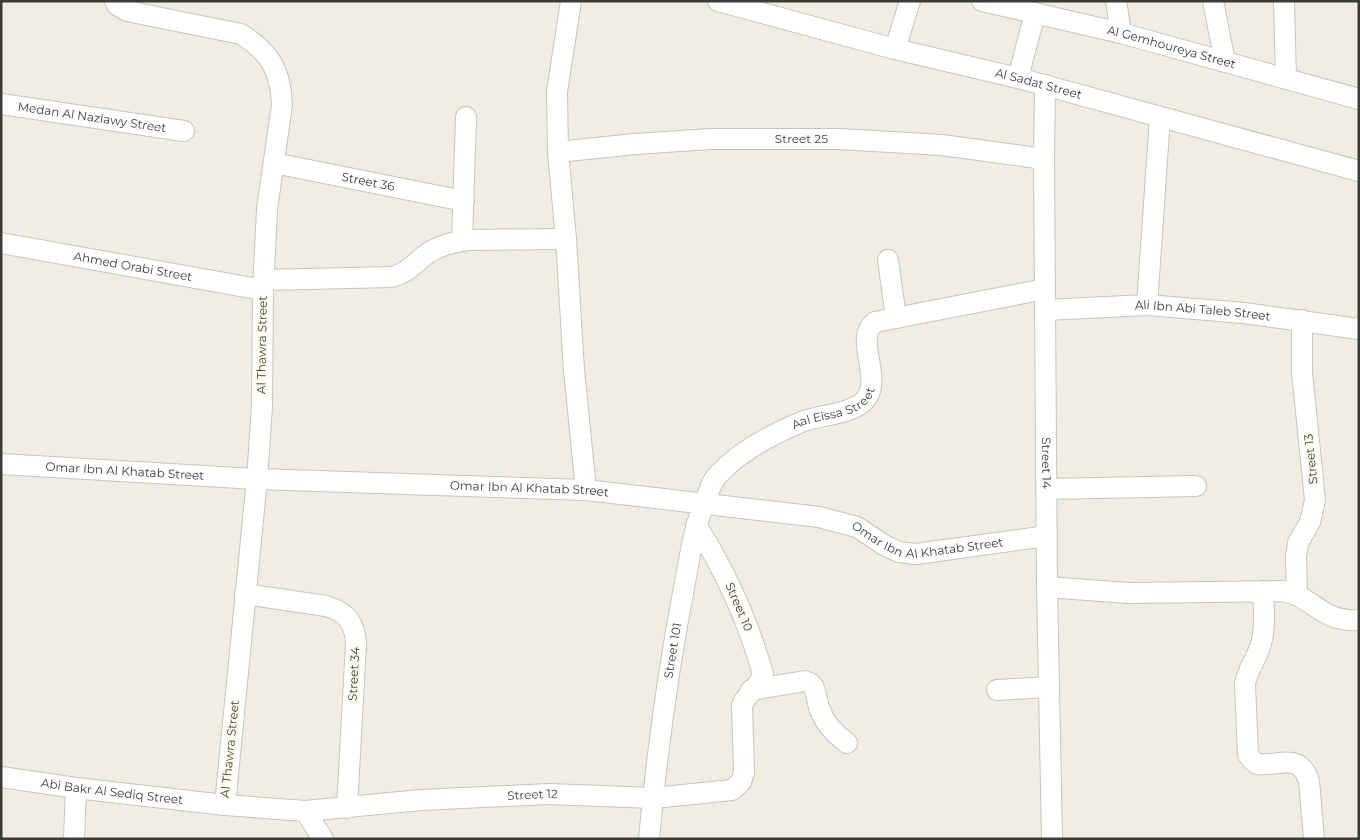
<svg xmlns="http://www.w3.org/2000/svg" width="1360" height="840" font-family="Montserrat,sans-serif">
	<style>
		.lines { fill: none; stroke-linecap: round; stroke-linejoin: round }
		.minor-casing { stroke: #c7c5ba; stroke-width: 22 }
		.minor { stroke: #fff; stroke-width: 20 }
		.labels { text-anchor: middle; stroke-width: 5; stroke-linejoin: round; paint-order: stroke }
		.street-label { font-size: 12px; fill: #3c3c37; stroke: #fefbf0 }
	</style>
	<rect width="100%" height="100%" fill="#f0eee3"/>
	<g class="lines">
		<defs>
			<g id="minor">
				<path d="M115 1 117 5 127 11 241 34C270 52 281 71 282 105L267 209 263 290 262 406 257 479 225 805"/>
				<polyline points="571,1 557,92 558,152 566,239 574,370 586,490"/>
				<path id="s1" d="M718 1 895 49 1018 78 1359 171"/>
				<path id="s2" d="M982 1 1121 33 1359 99"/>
				<polyline points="1116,1 1121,33"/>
				<polyline points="1213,1 1225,62"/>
				<polyline points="1284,1 1286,79"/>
				<polyline points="895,49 910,1"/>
				<polyline points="1018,78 1035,13"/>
				<path id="s3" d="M1045 85 1044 159 1047 587 1052 839"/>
				<path id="s4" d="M1 104 184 131"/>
				<path id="s5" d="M558 152 635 144 711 139H839L942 145 1044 159"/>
				<path id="s6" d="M274 163 464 201"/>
				<polyline points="462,241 466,117"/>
				<path id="s7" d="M1 243 263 290"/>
				<polyline points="888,260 896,318"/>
				<path d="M265 280 392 277C408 272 412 266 424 256 437 246 452 242 468 240L566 239"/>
				<polyline points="1147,305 1160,117"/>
				<path id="s8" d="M1045 310 1147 305 1244 313 1359 329"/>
				<path id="s9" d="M1 464 257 479 586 490 819 517 857 527 884 545 899 552 916 554 1047 536"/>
				<polyline points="1047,489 1196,486"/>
				<path d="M1047 587 1128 593 1282 591C1314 596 1321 623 1359 620"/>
				<path d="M1263 591C1264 609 1266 629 1260 647 1256 660 1247 670 1245 684L1248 755 1252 760 1257 764C1279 767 1299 751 1309 781L1314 839"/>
				<path d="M245 594 326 606C347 612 355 623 356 644L347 808"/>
				<polyline points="1297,595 1296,557 1298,543 1310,522 1315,500 1302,372 1302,320"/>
				<path d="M751 690 805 681C808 682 812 683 814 688 817 695 817 703 820 710 825 724 835 734 847 743"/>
				<polyline points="997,690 1049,687"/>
				<path id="s10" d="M1 777 76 788 225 805 305 811 421 800 549 794 653 798 732 790 741 782 744 772 742 705C747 693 760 687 763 674 748 621 726 572 696 525"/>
				<polyline points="305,811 323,839"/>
				<polyline points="74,839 76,788"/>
				<path id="s11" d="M649 839C657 751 669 664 686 577 691 548 696 521 708 494 710 489 711 484 714 480 717 475 723 470 727 466 748 447 775 433 801 422 819 415 853 414 865 400 884 378 853 339 875 322L1045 289"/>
			</g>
		</defs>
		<use href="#minor" class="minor-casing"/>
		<use href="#minor" class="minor"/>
	</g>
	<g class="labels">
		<g class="street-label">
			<text dy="4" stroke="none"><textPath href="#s2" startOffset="195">Al Gemhoureya Street</textPath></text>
			<text dy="4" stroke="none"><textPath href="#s1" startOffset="331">Al Sadat Street</textPath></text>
			<text dy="4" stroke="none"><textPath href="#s4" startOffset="92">Medan Al Nazlawy Street</textPath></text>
			<text dy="4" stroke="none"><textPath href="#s5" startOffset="244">Street 25</textPath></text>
			<text dy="4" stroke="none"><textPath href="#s6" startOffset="96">Street 36</textPath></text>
			<text dy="4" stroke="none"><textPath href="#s7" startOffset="134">Ahmed Orabi Street</textPath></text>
			<text dy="4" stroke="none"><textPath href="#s8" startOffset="158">Ali Ibn Abi Taleb Street</textPath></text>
			<text transform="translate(262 345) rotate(-89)" y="4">Al Thawra Street</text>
			<text dy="4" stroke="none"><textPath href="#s11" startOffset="508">Aal Eissa Street</textPath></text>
			<text transform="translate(1311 459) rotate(-96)" y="4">Street 13</text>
			<text dy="4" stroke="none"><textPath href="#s3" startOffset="378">Street 14</textPath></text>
			<text dy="4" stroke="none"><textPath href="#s9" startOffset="124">Omar Ibn Al Khatab Street</textPath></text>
			<text dy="4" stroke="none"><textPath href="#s9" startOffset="529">Omar Ibn Al Khatab Street</textPath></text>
			<text dy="4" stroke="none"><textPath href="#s9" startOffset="934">Omar Ibn Al Khatab Street</textPath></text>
			<text transform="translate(739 607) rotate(67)" y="4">Street 10</text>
			<text dy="4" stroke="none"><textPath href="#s11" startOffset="190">Street 101</textPath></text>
			<text transform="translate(354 674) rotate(-87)" y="4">Street 34</text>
			<text transform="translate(230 749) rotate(-84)" y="4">Al Thawra Street</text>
			<text dy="4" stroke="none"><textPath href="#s10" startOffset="112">Abi Bakr Al Sediq Street</textPath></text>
			<text dy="4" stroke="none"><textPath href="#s10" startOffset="534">Street 12</textPath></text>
		</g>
	</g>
	<rect width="1360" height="840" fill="none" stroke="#3c3c37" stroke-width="5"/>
</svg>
